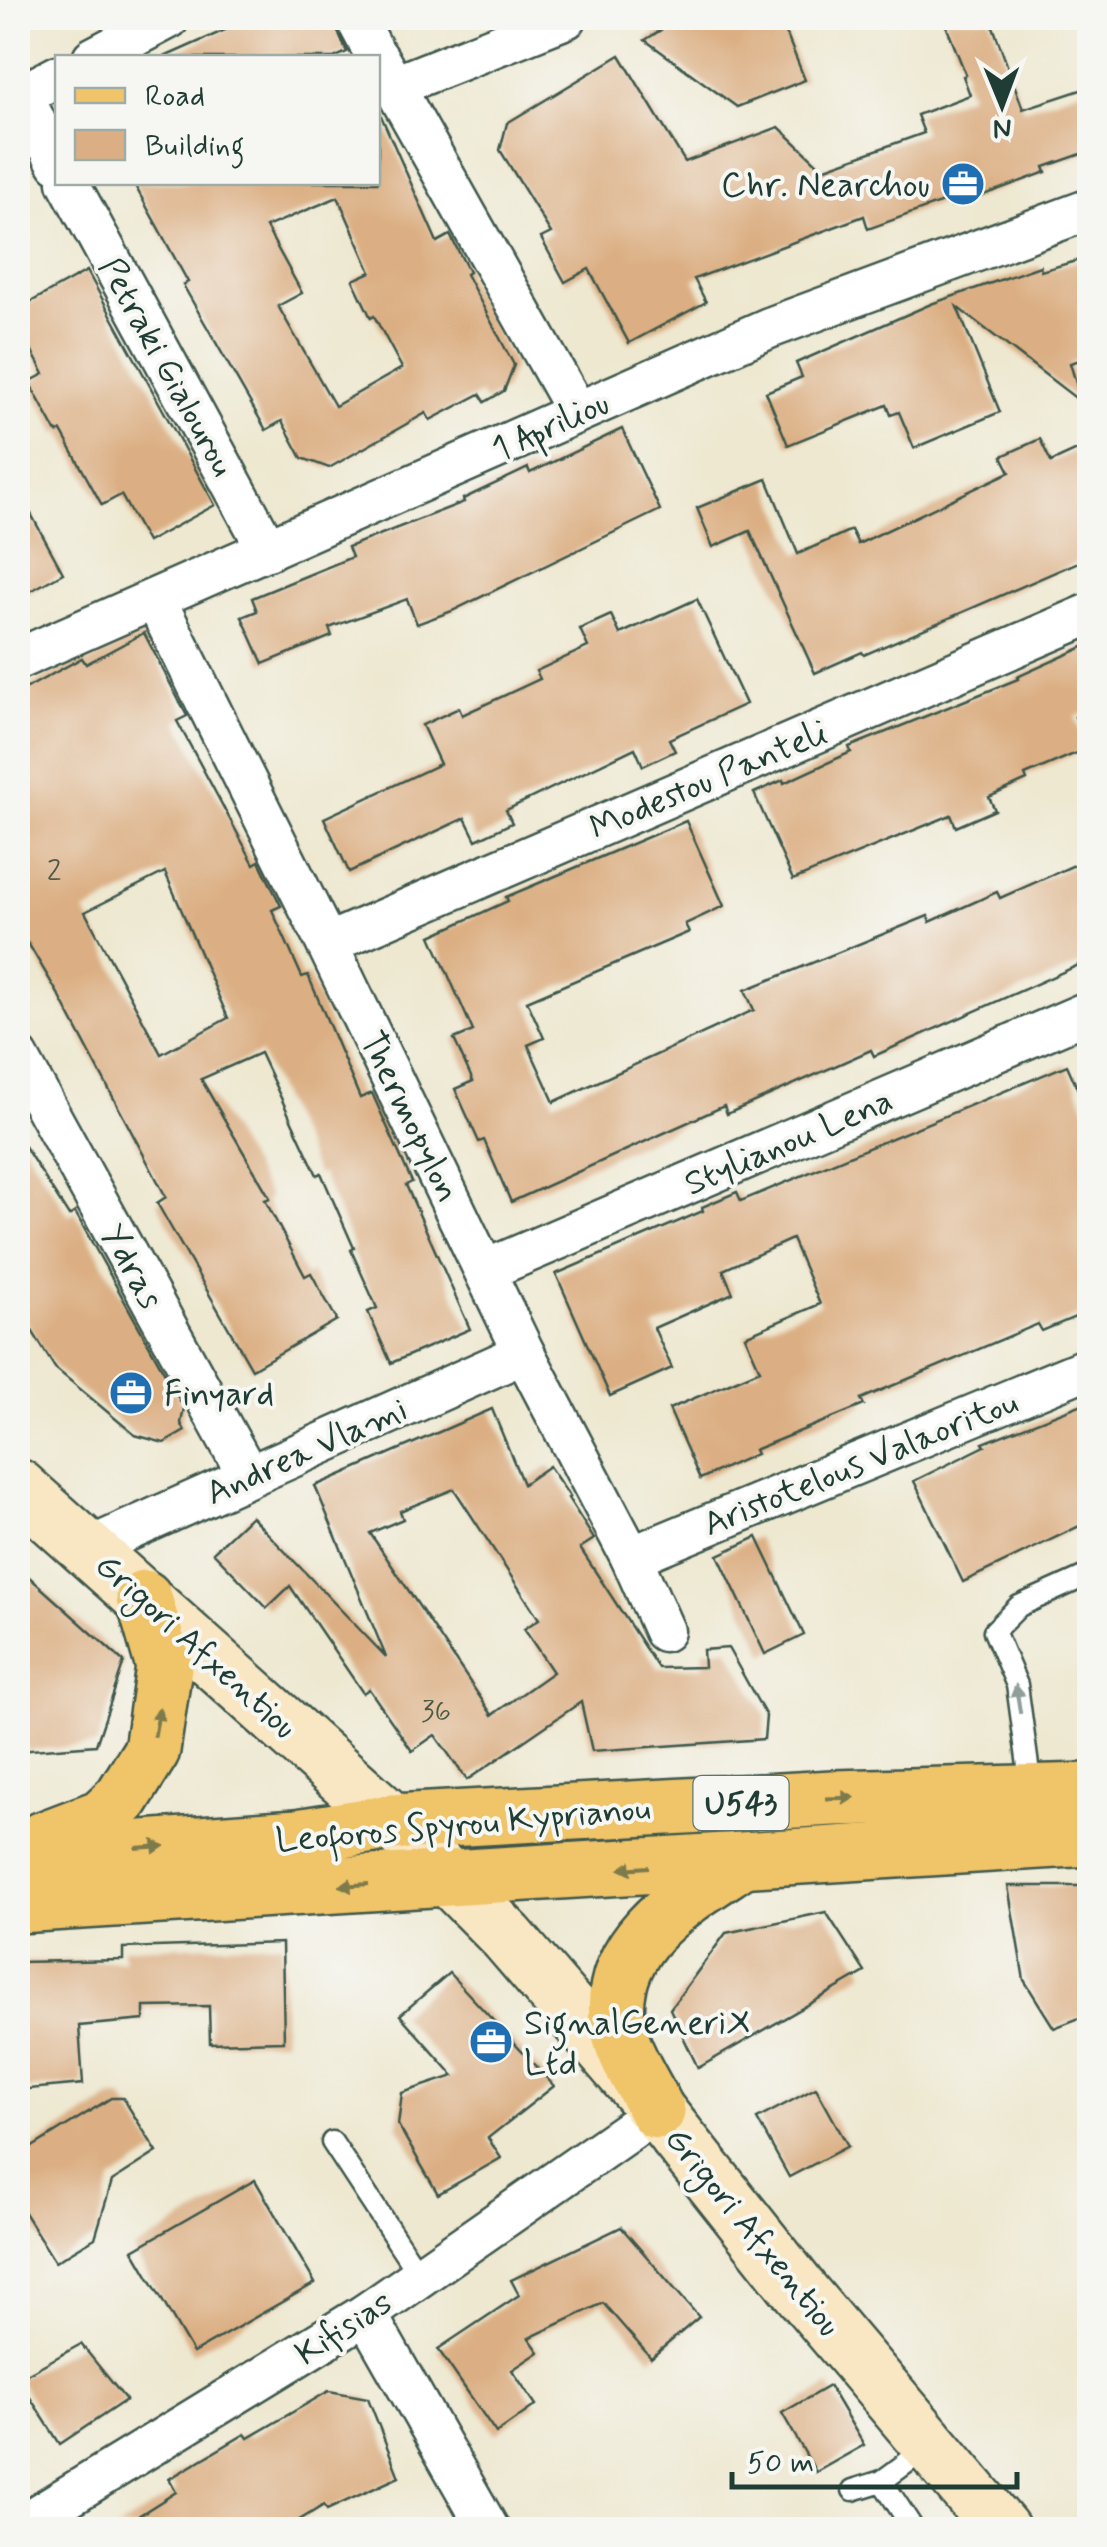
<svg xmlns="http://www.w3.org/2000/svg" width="1107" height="2547" font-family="Mynerve,sans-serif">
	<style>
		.building { fill: #dbaf83; fill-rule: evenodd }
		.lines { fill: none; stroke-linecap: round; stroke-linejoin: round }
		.lane-casing { stroke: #3e574b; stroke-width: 25 }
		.street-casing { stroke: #3e574b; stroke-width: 45 }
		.secondary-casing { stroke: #3e574b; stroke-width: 60 }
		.primary-casing { stroke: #3e574b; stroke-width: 60 }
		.lane { stroke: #fff; stroke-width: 20 }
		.street { stroke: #fff; stroke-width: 40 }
		.secondary { stroke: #f9e7c3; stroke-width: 55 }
		.primary { stroke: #f0c469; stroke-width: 55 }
		.oneway { fill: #8f9e9a }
		.oneway2 { fill: #7d7a4c }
		.labels { text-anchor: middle; stroke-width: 8; stroke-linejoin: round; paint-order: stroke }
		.number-label { font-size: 30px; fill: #4e5a48 }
		.shield { fill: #f6f6f2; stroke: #60746d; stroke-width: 2.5 }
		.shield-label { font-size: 32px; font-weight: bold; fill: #1f3d34 }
		.poi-label { font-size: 35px; fill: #1f3d34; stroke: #f6f6f2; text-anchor: start }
		.street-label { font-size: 35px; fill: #1f3d34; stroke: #f6f6f2 }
	</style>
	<rect width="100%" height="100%" fill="#f6f6f2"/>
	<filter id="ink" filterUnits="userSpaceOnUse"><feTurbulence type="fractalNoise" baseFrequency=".01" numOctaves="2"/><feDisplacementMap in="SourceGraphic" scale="20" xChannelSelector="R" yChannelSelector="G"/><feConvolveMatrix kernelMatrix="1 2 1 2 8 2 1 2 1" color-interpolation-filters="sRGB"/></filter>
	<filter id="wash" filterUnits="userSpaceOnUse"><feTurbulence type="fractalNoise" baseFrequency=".0048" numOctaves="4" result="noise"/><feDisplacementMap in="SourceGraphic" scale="40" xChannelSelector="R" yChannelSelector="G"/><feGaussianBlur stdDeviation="2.25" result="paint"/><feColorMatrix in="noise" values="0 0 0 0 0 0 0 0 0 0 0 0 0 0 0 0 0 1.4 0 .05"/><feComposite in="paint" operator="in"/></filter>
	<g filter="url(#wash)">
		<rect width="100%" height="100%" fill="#eee8d0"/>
		<g id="blocks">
			<g class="building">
				<polygon points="252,18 332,18 347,52 334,58 162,58"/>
				<polygon points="677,18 780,18 805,80 737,107 645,40 661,30 659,23"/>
				<polygon points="943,18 990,18 1023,109 1090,87 1090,151 1044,167 1046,172 951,207 948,200 868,229 864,216 694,279 706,302 629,343 589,269 565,282 541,238 551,233 500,150 507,123 620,55 685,162 779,127 823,169 924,133 917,115 970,95 963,76 966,75"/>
				<path d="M378 109 437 242 450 235 469 272 466 274 514 365 504 391 485 402 480 394 430 420 426 413 329 468 302 458 282 421 266 430 183 285 188 282 133 182H378ZM338 197 371 272 353 280 371 318 374 316 402 368 335 406 278 306 302 293 266 227Z"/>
				<polygon points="1090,257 1090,357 1070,363 1082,403 957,307 1000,412 914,448 899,412 891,415 887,405 788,445 766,392 802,377 796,363 931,304 1040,266 1041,271"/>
				<polygon points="87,271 215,505 147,542 121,495 102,505 61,431 57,433 29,382 44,374 18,325 18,309"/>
				<polygon points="622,429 660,510 452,611 417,624 407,599 329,628 332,636 263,664 242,617 257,611 252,598 352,557 348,547 464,502 463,499 528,468 530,473"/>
				<polygon points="1040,439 1051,462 1077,450 1090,465 1090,557 864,655 862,652 815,673 750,531 713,547 697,508 767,479 798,554 851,530 858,544 1010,472 1002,456"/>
				<polygon points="18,490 63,573 18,598"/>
				<polygon points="697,599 746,704 669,739 675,751 643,766 635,748 506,810 512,823 476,840 465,818 349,872 324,818 440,764 422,725 459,708 462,715 540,679 536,671 588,647 580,629 611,615 620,634"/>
				<path d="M144 633 187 716 177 721 254 864 259 861 281 906 272 910 302 977 308 975 360 1098 372 1093 412 1182 406 1185 470 1329 391 1363 368 1312 377 1308 351 1250 354 1248 321 1173 317 1175 260 1053 201 1079 270 1198 265 1200 305 1276 311 1273 337 1320 252 1369 157 1203 166 1197 60 997 28 943 18 949V693L82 658 86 664ZM165 872 228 1018 161 1054 85 912Z"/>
				<polygon points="1090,644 1090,711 1075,717 1088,748 1025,775 1027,780 989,797 995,810 956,827 951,815 793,880 754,793 783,780 784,783 851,752 849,747 1018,679 1017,677"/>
				<polygon points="686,821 724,906 685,924 689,932 527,1001 544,1038 528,1045 554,1102 754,1010 745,990 928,916 930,922 997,892 1000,898 1090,858 1090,960 874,1056 871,1050 727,1114 724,1106 511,1202 484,1140 479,1142 455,1089 473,1081 454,1039 473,1031 431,936 508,901 506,897"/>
				<polygon points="1067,1065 1090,1117 1090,1311 1042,1331 1038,1324 861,1399 864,1405 754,1450 756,1454 700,1479 669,1409 760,1370 745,1336 820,1304 792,1239 723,1270 733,1293 654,1328 672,1368 610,1396 556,1274 703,1211 702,1207 737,1192 741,1201"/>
				<polygon points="18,1136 69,1216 75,1212 184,1408 181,1423 185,1431 164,1443 135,1435 55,1368 18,1308"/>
				<polygon points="1090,1401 1090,1521 963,1582 914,1481 985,1446 983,1443"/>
				<path d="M492 1409 523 1484 549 1466 570 1497 568 1498 594 1539 580 1548 658 1668 704 1667 703 1650 728 1648 766 1716 764 1739 592 1751 581 1702 467 1780 435 1735 412 1751 369 1689 363 1693 290 1586 267 1608 213 1552 251 1516 386 1657 315 1486ZM454 1489 539 1619 524 1629 553 1672 492 1715 370 1533 403 1519 400 1511Z"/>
				<polygon points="757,1537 804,1635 765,1654 718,1555"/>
				<polygon points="18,1567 124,1662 96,1745 18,1751"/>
				<polygon points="1008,1886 1090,1886 1090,2014 1054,2028 1024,1980"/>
				<polygon points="826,1912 865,1972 698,2068 670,2009 726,1933"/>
				<polygon points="282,1943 284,2041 210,2043 209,2006 144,2007 144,2020 79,2026 83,2084 18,2090 18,1962 123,1960 123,1948"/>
				<polygon points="449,1973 554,2086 488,2138 501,2158 438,2194 398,2125 402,2093 454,2076 400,2015"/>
				<polygon points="816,2088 848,2146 789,2177 757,2119"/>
				<polygon points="111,2098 123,2098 157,2152 112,2181 95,2238 55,2262 18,2203 18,2156"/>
				<polygon points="255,2180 315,2283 193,2353 133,2250"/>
				<polygon points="621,2227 699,2317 651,2358 603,2303 529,2338 539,2352 512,2370 536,2405 496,2433 438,2349 519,2295 511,2280"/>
				<polygon points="81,2344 126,2400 60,2444 18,2379"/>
				<polygon points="829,2386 864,2445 816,2472 782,2413"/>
				<polygon points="329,2391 368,2398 399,2477 327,2510 324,2505 283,2530 116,2530 176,2492 169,2479 245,2434 248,2438"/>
			</g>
		</g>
	</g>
	<g filter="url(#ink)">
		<use href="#blocks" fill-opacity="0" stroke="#3e574b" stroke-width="2.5"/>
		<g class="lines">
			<defs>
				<g id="lane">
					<polyline points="1031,1788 1017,1685 994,1631 1019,1606 1090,1574"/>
					<polyline points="332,2142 420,2276"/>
					<polyline points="882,2481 914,2530"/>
					<polyline points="853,2490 882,2481 928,2447"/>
				</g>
				<g id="street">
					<polyline points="356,18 377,58"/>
					<polyline points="93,58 169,18"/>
					<polyline points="378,58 577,412"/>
					<polyline points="392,87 566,18"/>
					<polyline points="21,95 58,163"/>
					<polyline points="18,97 58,76"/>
					<polyline points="68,182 268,550"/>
					<polyline points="156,601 327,944 524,1353 631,1557 664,1631"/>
					<polyline points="18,659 769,328 1090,209"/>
					<polyline points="327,944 1090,614"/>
					<polyline points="18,1057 248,1475"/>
					<polyline points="486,1270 1090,1011"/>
					<polyline points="89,1548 524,1353"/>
					<polyline points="631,1557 1090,1367"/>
					<polyline points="366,2314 489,2530"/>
					<polyline points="18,2527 366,2314 657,2111"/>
				</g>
				<polyline id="secondary" points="18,1487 393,1822 507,1937 657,2111 800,2291 1002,2530"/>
				<g id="primary">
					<polyline points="39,1841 102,1817 122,1798 152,1750 164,1667 144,1598"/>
					<polyline points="18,1857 297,1837 393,1822 833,1798 1090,1791"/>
					<polyline points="18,1905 1090,1838"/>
					<path d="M657 2111C643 2083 620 2051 617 2019 609 1941 683 1899 738 1863"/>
				</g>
			</defs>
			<use href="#lane" class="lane-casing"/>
			<use href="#street" class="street-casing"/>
			<use href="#secondary" class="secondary-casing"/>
			<use href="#primary" class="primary-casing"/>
			<use href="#lane" class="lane"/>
			<use href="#street" class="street"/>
			<use href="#secondary" class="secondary"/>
			<use href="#primary" class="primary"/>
		</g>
		<defs><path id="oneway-solid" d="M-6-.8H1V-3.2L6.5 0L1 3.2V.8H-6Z" transform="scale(2.5)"/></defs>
		<use class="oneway" href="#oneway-solid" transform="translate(1018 1699) rotate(-99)"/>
		<g class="oneway2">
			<use href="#oneway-solid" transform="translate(157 1722) rotate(-80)"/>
			<use href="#oneway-solid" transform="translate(840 1798) rotate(-2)"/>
			<use href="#oneway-solid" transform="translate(150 1847) rotate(-4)"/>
			<use href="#oneway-solid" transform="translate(634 1868) rotate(176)"/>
			<use href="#oneway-solid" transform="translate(354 1885) rotate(176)"/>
		</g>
	</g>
	<defs>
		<symbol id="office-disc" viewBox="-11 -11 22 22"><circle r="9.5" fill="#1f6fb2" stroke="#f6f6f2"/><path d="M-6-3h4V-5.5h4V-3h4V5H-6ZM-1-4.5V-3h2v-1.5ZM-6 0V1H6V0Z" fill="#fff"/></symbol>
	</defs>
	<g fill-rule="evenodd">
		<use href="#office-disc" x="938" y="159" width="50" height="50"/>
		<use href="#office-disc" x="106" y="1368" width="50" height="50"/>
		<use href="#office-disc" x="466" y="2017" width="50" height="50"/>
	</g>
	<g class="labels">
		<g class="number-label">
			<text x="54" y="880">2</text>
			<text x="436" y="1720">36</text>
		</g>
		<rect class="shield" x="693.5" y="1776" width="95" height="54" rx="8"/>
		<g class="shield-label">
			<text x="741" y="1814">U543</text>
		</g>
		<g class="poi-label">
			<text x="930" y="196" text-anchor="end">Chr. Nearchou</text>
			<text x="164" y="1405">Finyard</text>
			<text x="524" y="2034">SignalGeneriX<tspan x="524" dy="40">Ltd</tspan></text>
		</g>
		<g class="street-label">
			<text transform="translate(168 366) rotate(61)" y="12">Petraki Gialourou</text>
			<text transform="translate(550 425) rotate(-24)" y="12">1 Apriliou</text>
			<text transform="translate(708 779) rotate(-23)" y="12">Modestou Panteli</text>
			<text transform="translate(411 1116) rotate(64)" y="12">Thermopylon</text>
			<text transform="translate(788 1141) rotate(-23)" y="12">Stylianou Lena</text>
			<text transform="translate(133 1266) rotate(61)" y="12">Ydras</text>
			<text transform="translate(306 1450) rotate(-24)" y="12">Andrea Vlami</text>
			<text transform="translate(860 1462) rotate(-22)" y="12">Aristotelous Valaoritou</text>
			<text transform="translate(197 1645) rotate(42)" y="12">Grigori Afxentiou</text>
			<text transform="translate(463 1823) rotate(-5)" y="12">Leoforos Spyrou Kyprianou</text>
			<text transform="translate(754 2231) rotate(51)" y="12">Grigori Afxentiou</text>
			<text transform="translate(343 2327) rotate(-33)" y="12">Kifisias</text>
		</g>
	</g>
	<rect width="1107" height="2547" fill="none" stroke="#f6f6f2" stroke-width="60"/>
	<rect x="55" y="55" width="325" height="130" fill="#f6f6f2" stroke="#a0aca6" stroke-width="2.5"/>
	<rect x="75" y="88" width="50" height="15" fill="#f0c469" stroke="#a0aca6" stroke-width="2.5"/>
	<text x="145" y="105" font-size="30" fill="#1f3d34">Road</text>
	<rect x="75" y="130" width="50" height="30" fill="#dbaf83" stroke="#a0aca6" stroke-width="2.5"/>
	<text x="145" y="155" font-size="30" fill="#1f3d34">Building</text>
	<g transform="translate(1002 105) rotate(179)" stroke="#f6f6f2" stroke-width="8" paint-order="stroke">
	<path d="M0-8L18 38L0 25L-18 38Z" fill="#1f3d34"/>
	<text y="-15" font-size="28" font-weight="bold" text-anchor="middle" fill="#1f3d34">N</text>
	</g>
	<path d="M732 2472v15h285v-15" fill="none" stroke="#1f3d34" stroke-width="5"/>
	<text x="747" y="2472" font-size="30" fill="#1f3d34" stroke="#f6f6f2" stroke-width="8" paint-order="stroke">50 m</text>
</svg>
